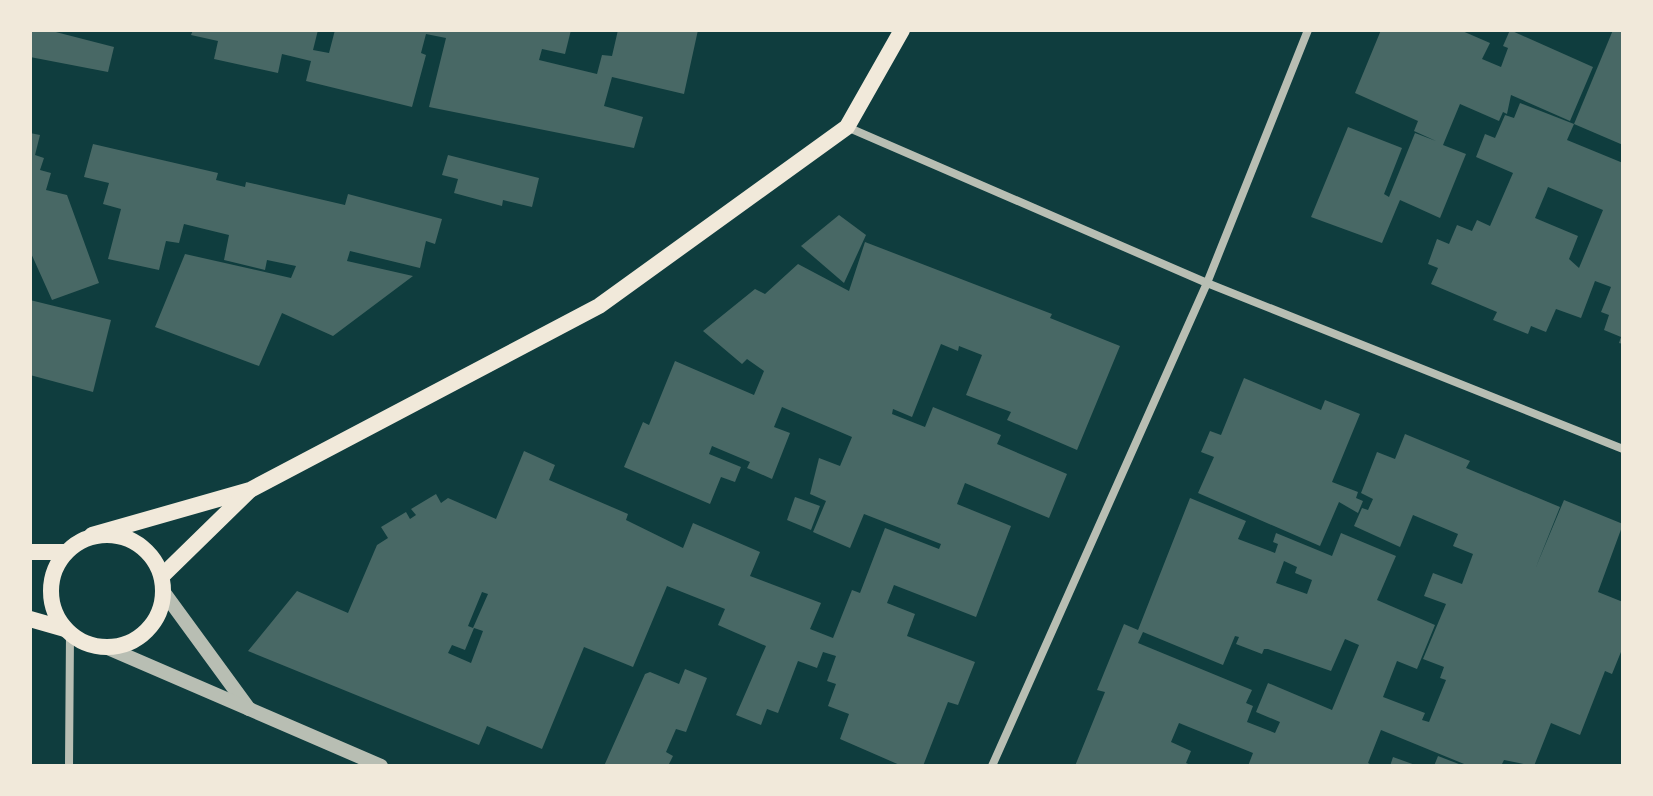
<svg xmlns="http://www.w3.org/2000/svg" width="1653" height="796" font-family="Raleway,sans-serif">
	<style>
		.building { fill: #486865; fill-rule: evenodd }
		.lines { fill: none; stroke-linecap: round; stroke-linejoin: round }
		.minor { stroke: #b8beb3; stroke-width: 8 }
		.tertiary { stroke: #b8beb3; stroke-width: 14 }
		.secondary { stroke: #f1e9da; stroke-width: 16 }
	</style>
	<rect width="100%" height="100%" fill="#0f3d3e"/>
	<g class="building">
		<polygon points="30,30 48,30 114,47 108,72 30,57"/>
		<polygon points="193,30 318,30 313,50 329,53 335,30 571,30 565,54 542,49 539,60 597,74 602,55 612,56 618,30 698,30 684,94 612,77 604,106 643,117 634,148 429,107 446,38 426,34 421,53 426,55 412,107 306,81 311,61 282,54 278,73 214,59 218,41 191,35"/>
		<polygon points="1381,30 1460,30 1490,43 1482,59 1501,67 1508,48 1503,46 1510,30 1593,67 1570,121 1511,95 1507,114 1503,112 1499,121 1460,104 1443,145 1466,154 1440,218 1400,200 1382,243 1311,217 1348,127 1402,148 1384,194 1389,197 1415,133 1436,141 1414,131 1418,121 1355,93"/>
		<polygon points="1613,30 1623,30 1623,145 1574,124"/>
		<path d="M1520 103 1574 124 1567 140 1623 163V344L1619 343 1621 337 1604 330 1609 315 1601 312 1611 287 1595 281 1581 318 1556 309 1546 332 1531 326 1528 334 1493 320 1497 312 1431 284 1438 268 1428 264 1437 239 1449 244 1457 225 1472 231 1477 220 1490 226 1513 173 1476 157 1485 134 1495 138 1505 115 1514 118ZM1548 187 1603 210 1579 268 1569 259 1578 236 1535 218Z"/>
		<polygon points="30,133 40,135 35,155 44,158 40,170 51,173 46,190 67,195 99,283 52,300 30,251"/>
		<polygon points="93,144 218,173 216,180 245,187 246,182 345,205 348,194 442,219 435,244 426,241 420,268 350,251 347,261 413,276 333,336 282,313 259,366 155,327 185,254 291,278 296,266 267,260 265,270 224,260 229,235 184,224 179,243 166,241 159,270 108,259 121,209 103,204 109,183 84,177"/>
		<polygon points="448,155 539,178 532,207 503,200 502,206 454,193 458,179 442,175"/>
		<polygon points="839,215 866,235 844,283 801,246"/>
		<path d="M865 242 1052 314 1050 318 1120 346 1077 450 1007 420 1011 412 966 395 982 355 959 346 958 351 941 344 912 417 893 409 892 414 925 427 933 407 1001 435 997 444 1067 474 1049 518 965 483 957 504 1011 526 976 617 894 585 887 603 915 614 907 636 975 662 958 705 948 702 923 766H902L840 739 849 714 828 706 836 684 827 681 836 656 823 652 817 668 798 661 778 713 767 709 761 725 736 715 766 646 718 625 725 609 667 586 633 667 584 647 542 749 487 726 479 745 248 651 297 591 348 613 377 545 388 538 381 527 406 512 410 519 416 515 411 509 436 494 441 503 448 498 496 519 524 451 555 465 549 480 628 514 626 520 683 548 693 523 760 552 750 576 821 603 810 629 833 638 852 590 860 593 885 528 939 549 941 544 864 514 850 548 813 532 826 501 810 494 819 458 840 466 852 437 782 407 774 427 790 433 772 479 747 468 750 462 712 446 709 454 741 467 735 482 721 477 710 504 624 467 643 422 649 425 675 361 754 395 764 371 747 359 742 364 703 331 755 289 765 294 798 264 849 291ZM482 592 488 594 473 628 468 626ZM474 628 483 631 471 663 448 653 452 645 465 650Z"/>
		<polygon points="30,300 111,320 93,392 30,375"/>
		<polygon points="1244,378 1321,410 1325,400 1360,414 1332,482 1358,492 1356,498 1363,501 1358,513 1339,502 1320,546 1198,493 1214,457 1201,452 1210,431 1221,435"/>
		<path d="M1405 434 1470 461 1466 468 1560 507 1536 567 1564 500 1623 524 1598 592 1623 602V647L1612 674 1605 671 1580 735 1551 723 1534 766 1504 760 1501 766H1469L1381 730 1368 763 1374 766H1248L1253 753 1179 723 1171 742 1191 751 1186 763 1193 766H1075L1105 692 1097 690 1124 624 1138 630 1190 498 1246 521 1238 539 1275 553 1278 544 1273 542 1276 533 1332 556 1341 533 1396 556 1377 600 1435 625 1417 669 1397 661 1383 697 1425 713 1422 720 1429 722 1446 680 1440 678 1444 667 1423 659 1446 604 1424 596 1433 573 1462 584 1473 554 1453 546 1458 534 1413 515 1400 547 1354 526 1362 508 1368 510 1373 499 1361 493 1377 452 1395 459ZM1284 561 1297 567 1295 573 1312 580 1307 594 1276 583ZM1143 632 1223 665 1235 636 1239 637 1236 644 1262 654 1264 649H1268L1331 671 1345 639 1359 645 1332 710 1268 683 1256 712 1280 722 1275 733 1247 722 1253 706 1246 703 1252 690 1138 643Z"/>
		<polygon points="795,497 820,506 811,530 787,520"/>
		<polygon points="685,669 707,678 686,732 676,729 666,752 673,756 668,766 604,766 645,674 650,672 679,684"/>
		<polygon points="1438,756 1464,766 1434,766"/>
		<polygon points="1393,757 1418,766 1390,766"/>
	</g>
	<g class="lines">
		<g class="minor">
			<polyline points="847,127 1207,283 1623,449"/>
			<polyline points="69,766 70,634"/>
			<polyline points="992,766 1207,283 1308,30"/>
		</g>
		<g class="tertiary">
			<polyline points="165,594 249,709"/>
			<polyline points="108,648 381,766"/>
		</g>
		<g class="secondary">
			<polyline points="92,535 250,490 599,306 847,127 902,30"/>
			<circle cx="107" cy="591" r="56"/>
			<polyline points="30,552 66,552"/>
			<polyline points="163,575 249,491"/>
			<polyline points="30,619 65,629"/>
		</g>
	</g>
	<rect width="1653" height="796" fill="none" stroke="#f1e9da" stroke-width="64"/>
</svg>
